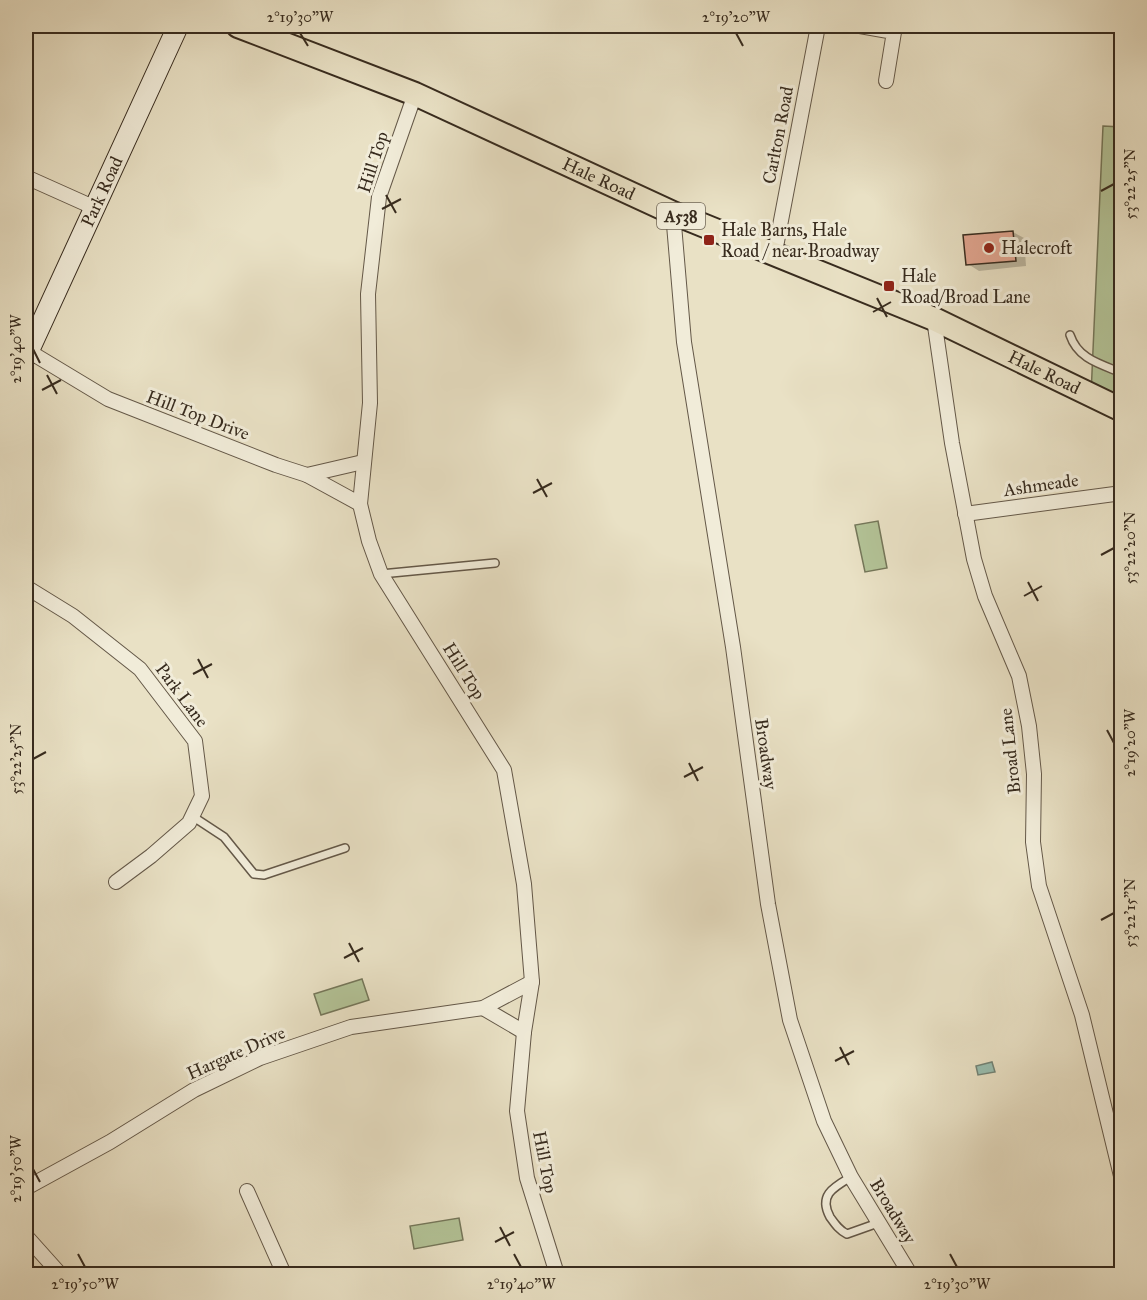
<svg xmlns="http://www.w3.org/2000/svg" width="1147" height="1300" font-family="'IM FELL Great Primer',serif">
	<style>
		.green { fill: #b3c397; stroke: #75775a; stroke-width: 1.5 }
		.water { fill: #98beb0; stroke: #718376; stroke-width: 1.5 }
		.shadow { fill: #0003 }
		.building { fill: #e2a590; stroke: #372b1e; stroke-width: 1.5 }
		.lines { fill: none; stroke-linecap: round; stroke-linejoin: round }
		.lane-casing { stroke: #645848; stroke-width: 10 }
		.street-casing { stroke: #645848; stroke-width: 16 }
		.secondary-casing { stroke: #372b1e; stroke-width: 22 }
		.primary-casing { stroke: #372b1e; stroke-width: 26 }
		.lane { stroke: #f1ecd9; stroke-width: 7 }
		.street { stroke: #f1ecd9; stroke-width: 14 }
		.secondary { stroke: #f1ecd9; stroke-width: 20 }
		.primary { stroke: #e9e1c5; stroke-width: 22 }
		.ticks { fill: none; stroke: #372b1e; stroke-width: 2 }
		.poi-dot { fill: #8f2418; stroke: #f1ecd9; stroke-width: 2 }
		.labels { text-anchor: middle; stroke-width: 6; stroke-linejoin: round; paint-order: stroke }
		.shield { fill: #f1ecd9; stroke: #6f6556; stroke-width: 1.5 }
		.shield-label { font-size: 16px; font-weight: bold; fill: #372b1e }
		.street-label { font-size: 18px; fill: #372b1e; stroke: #f1ecd9 }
		.poi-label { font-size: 18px; fill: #372b1e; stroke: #f1ecd9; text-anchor: start }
		.neatline { fill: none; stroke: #372b1e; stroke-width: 2 }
		.ticks-label { font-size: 15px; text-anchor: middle; fill: #372b1e }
	</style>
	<rect width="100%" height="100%" fill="#e9e1c5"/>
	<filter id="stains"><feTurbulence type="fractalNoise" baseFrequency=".00333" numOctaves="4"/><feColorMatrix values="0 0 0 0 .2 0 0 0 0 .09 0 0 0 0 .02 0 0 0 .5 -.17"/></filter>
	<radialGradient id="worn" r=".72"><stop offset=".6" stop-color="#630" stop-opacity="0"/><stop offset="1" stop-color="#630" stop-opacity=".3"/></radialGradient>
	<g class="green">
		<polygon points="1103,126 1121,127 1121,410 1091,395"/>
		<polygon points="878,521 887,568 865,572 855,525"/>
		<polygon points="362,979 369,1000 321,1015 314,994"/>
		<polygon points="459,1218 463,1240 414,1249 410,1226"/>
	</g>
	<polygon class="water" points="992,1062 995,1072 978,1075 976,1066"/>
	<polygon class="shadow" points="1013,232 1024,238 1026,266 979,271 968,264"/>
	<polygon class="building" points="1013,231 1016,261 966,265 963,235"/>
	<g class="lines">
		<defs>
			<g id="lane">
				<path d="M1070 335C1078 359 1100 364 1122 373"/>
				<polyline points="381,574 495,563"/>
				<polyline points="192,816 224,837 254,874 264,875 345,848"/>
				<path d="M851 1177C834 1187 818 1195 830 1217 835 1224 839 1230 847 1234L878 1223"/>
			</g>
			<g id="street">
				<polyline points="860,26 894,32 886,81"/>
				<polyline points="415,94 379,197 368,294 370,403 360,504 369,541 381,574 504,770 524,884 532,982 524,1032 517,1111 527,1178 557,1274"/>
				<polyline points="26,177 93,207"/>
				<polyline points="673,213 684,342 733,647 768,904 790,1020 824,1121 851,1177 910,1274"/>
				<polyline points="775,252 818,26"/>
				<polyline points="934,319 952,443 974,559 985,596 1019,676 1029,726 1034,774 1033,842 1039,886 1082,1015 1122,1180"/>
				<polyline points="30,352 108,399 276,465 307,475 363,462"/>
				<polyline points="307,475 360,504"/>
				<polyline points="965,514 1122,493"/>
				<polyline points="26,587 73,616 140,669 195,741 202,796 189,823 151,856 116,882"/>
				<polyline points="483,1008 524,1032"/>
				<polyline points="26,1188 110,1142 194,1090 260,1058 351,1027 483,1008 532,982"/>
				<polyline points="247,1191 284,1274"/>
				<polyline points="26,1236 60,1274"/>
			</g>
			<g id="secondary">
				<path id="s1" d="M26 357 178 26"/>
			</g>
			<g id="primary">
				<path id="s2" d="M238 26 415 94 673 213 934 319 1122 410"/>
			</g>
		</defs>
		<use href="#lane" class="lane-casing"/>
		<use href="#street" class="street-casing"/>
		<use href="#secondary" class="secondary-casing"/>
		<use href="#primary" class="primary-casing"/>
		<use href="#lane" class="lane"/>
		<use href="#street" class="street"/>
		<use href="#secondary" class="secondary"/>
		<use href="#primary" class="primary"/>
	</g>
	<path class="ticks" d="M300 33 308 46M736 33 743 46M1101 191 1114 184M386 195 396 213M382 209 401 199M877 298 887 317M873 312 891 302M33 349 40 363M47 375 57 394M42 390 61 380M537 479 547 497M533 493 552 483M1101 555 1114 548M1028 582 1038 601M1024 596 1042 586M198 659 208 678M193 674 212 664M1107 730 1114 743M33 759 46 752M689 763 698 781M684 777 703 767M1101 920 1114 913M349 943 359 962M344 958 363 948M840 1047 849 1065M835 1061 854 1051M33 1169 40 1182M500 1227 510 1246M495 1242 514 1232M78 1254 85 1267M514 1254 521 1267M950 1254 957 1267"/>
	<g class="poi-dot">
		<rect x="703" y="234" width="12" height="12" rx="3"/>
		<circle cx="989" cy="248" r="6"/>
		<rect x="883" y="280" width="12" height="12" rx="3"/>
	</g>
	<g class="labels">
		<rect class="shield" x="657" y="203" width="48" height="26" rx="4.5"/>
		<g class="shield-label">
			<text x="681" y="222">A538</text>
		</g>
		<g class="street-label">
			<text transform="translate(778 135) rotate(-79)" y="6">Carlton Road</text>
			<text transform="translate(373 162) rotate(-72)" y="6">Hill Top</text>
			<text dy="6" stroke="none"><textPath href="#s2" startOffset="392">Hale Road</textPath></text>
			<text dy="6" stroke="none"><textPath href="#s1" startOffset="182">Park Road</textPath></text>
			<text dy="6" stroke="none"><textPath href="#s2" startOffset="878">Hale Road</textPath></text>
			<text transform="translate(198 415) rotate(21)" y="6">Hill Top Drive</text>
			<text transform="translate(1041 485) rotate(-8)" y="6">Ashmeade</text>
			<text transform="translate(464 671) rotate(58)" y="6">Hill Top</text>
			<text transform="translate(182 695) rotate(53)" y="6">Park Lane</text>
			<text transform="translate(1010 751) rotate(-96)" y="6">Broad Lane</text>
			<text transform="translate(766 754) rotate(82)" y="6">Broadway</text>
			<text transform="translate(236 1053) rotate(-24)" y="6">Hargate Drive</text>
			<text transform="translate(545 1162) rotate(79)" y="6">Hill Top</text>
			<text transform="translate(893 1211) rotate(59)" y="6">Broadway</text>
		</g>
		<g class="poi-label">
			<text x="721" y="236">Hale Barns, Hale<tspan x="721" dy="21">Road / near Broadway</tspan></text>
			<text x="1001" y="254">Halecroft</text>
			<text x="901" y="282">Hale<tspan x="901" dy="21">Road/Broad Lane</tspan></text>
		</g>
	</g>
	<rect width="1147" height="1300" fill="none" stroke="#e9e1c5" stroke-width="66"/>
	<rect x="33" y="33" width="1081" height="1234" class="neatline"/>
	<g class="ticks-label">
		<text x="300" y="22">2°19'30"W</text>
		<text x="736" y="22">2°19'20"W</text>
		<text transform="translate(1130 184) rotate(-90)" y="5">53°22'25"N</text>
		<text transform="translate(16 349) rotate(-90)" y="5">2°19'40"W</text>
		<text transform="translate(1130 548) rotate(-90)" y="5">53°22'20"N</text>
		<text transform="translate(1130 743) rotate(-90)" y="5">2°19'20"W</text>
		<text transform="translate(16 759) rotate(-90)" y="5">53°22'25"N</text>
		<text transform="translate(1130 913) rotate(-90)" y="5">53°22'15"N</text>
		<text transform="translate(16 1169) rotate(-90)" y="5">2°19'50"W</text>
		<text x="85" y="1289">2°19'50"W</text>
		<text x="521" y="1289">2°19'40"W</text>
		<text x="957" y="1289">2°19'30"W</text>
	</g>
	<rect width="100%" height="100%" filter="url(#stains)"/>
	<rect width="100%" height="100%" fill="url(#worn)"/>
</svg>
